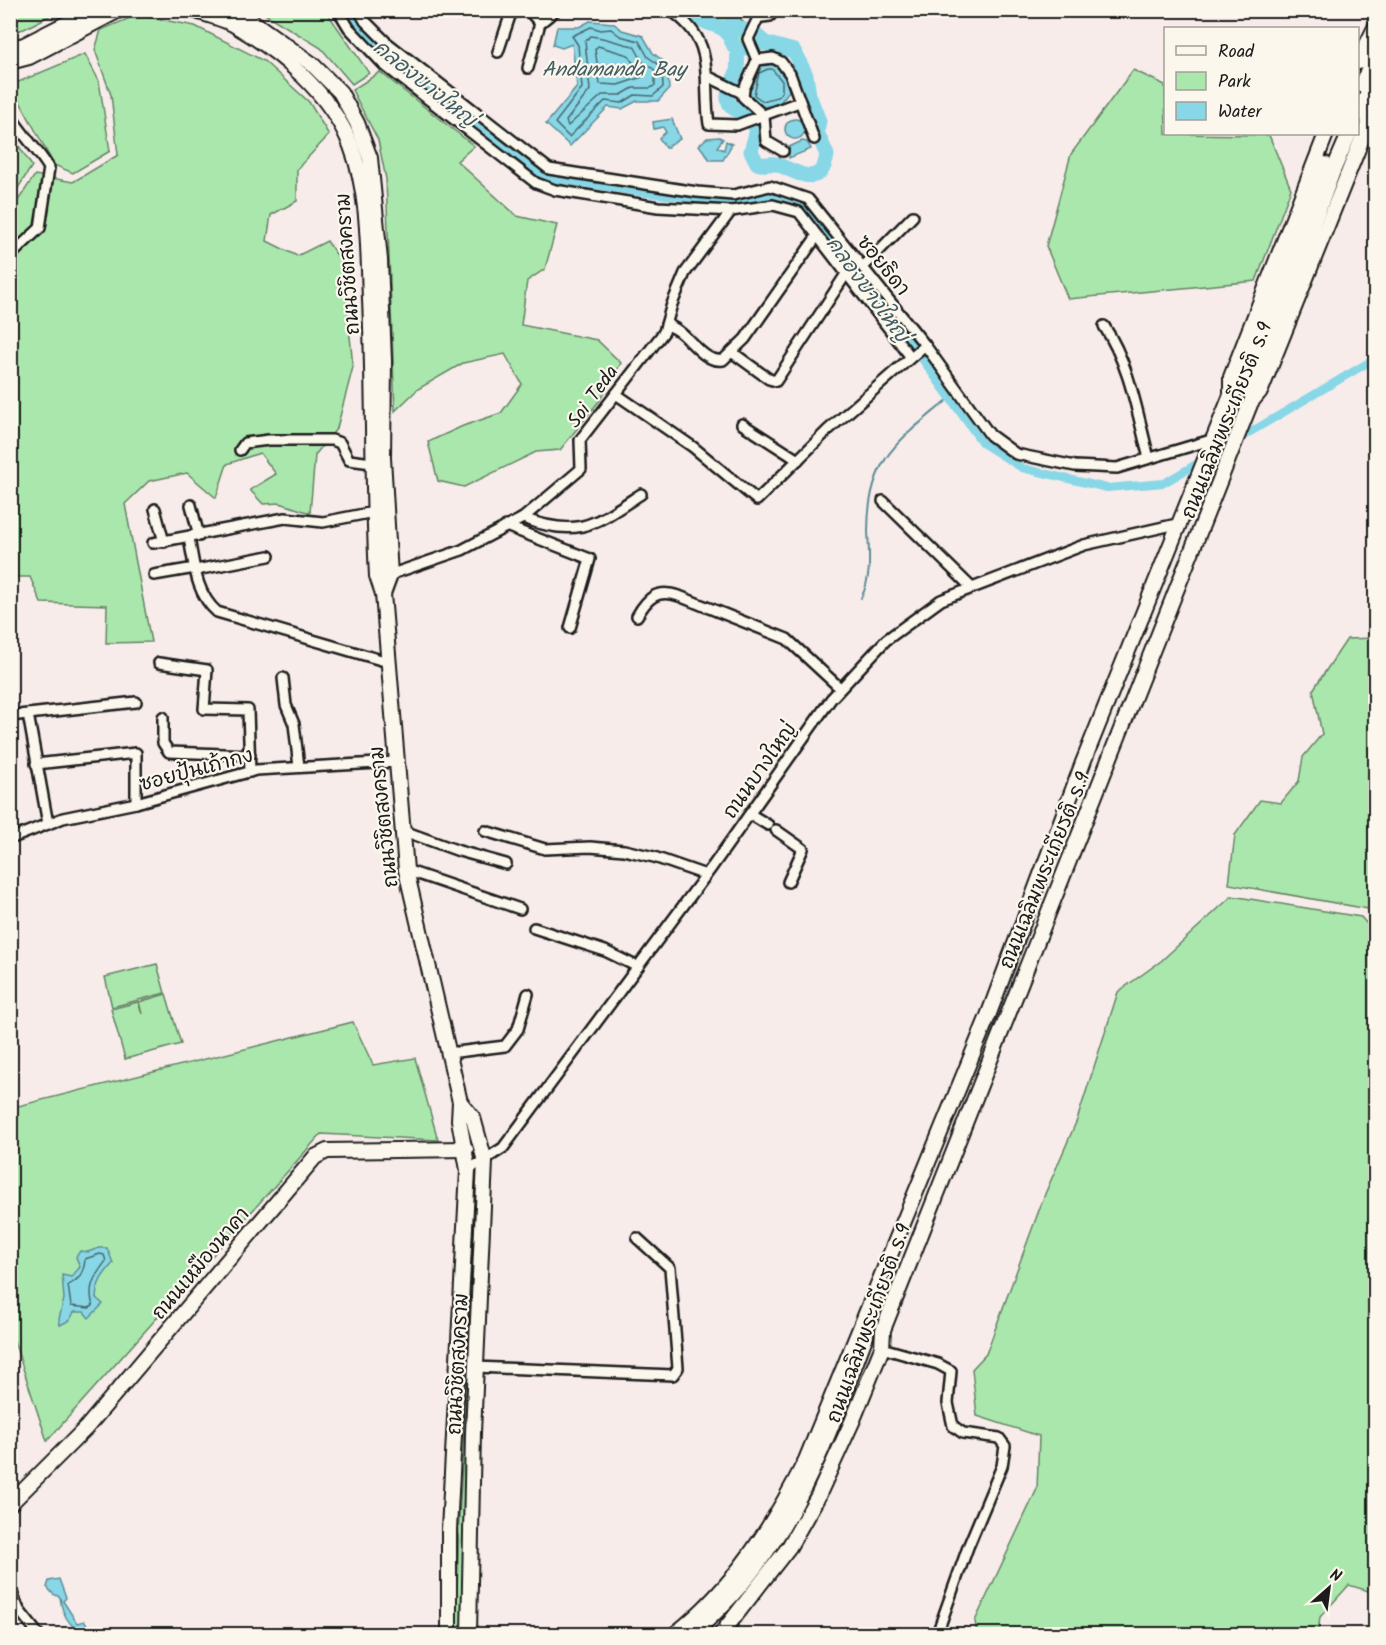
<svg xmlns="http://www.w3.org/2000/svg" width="1386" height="1645" font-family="Kalam,'Playpen Sans Thai',sans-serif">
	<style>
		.green { fill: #aae7ad; stroke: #638264; stroke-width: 1.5 }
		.water { fill: #88d7e6; stroke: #5d8c95; stroke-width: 1.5 }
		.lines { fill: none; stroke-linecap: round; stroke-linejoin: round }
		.shore { stroke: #47676d; stroke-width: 1.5 }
		.stream { stroke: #5d8c95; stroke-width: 2 }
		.canal { stroke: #88d7e6; stroke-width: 8 }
		.river { stroke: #88d7e6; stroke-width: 15 }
		.street-casing { stroke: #1c1c1c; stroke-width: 14 }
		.secondary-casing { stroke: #1c1c1c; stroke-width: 18 }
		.street { stroke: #fbf7ec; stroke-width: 9 }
		.secondary { stroke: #fbf7ec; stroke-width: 14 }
		.labels { text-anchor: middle; stroke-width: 4.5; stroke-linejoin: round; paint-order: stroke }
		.street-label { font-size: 20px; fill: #1c1c1c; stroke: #fbf7ec }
		.water-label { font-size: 21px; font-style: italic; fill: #425d63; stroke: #fbf7ec }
	</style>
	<rect width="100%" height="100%" fill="#f8eceb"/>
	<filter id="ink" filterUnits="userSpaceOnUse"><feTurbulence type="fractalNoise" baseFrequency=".0167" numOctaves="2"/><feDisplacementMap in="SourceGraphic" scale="12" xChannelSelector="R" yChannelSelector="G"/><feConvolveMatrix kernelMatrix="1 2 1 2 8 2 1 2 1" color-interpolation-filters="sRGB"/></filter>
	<g filter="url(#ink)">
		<g class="green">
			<polygon points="11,10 59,10 59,11 24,29 11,32"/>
			<polygon points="260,11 326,11 369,73 352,84 321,48"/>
			<polygon points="696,11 734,11 734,13 765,43 746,47 738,52 730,44 727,33 704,27 695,20"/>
			<polygon points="137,15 195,26 264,61 309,102 329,135 297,169 297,201 271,215 267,241 297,256 327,241 343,264 353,367 337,428 315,455 310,513 280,503 263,504 250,490 276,474 260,453 227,464 216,498 187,473 149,481 125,504 151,642 106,643 107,605 41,603 30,577 11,577 11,211 35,175 73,182 118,155 111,95 95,50 101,30"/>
			<polygon points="85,54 99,81 110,151 73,173 54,165 11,85"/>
			<polygon points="1133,70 1165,85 1166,134 1269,135 1291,189 1256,281 1068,299 1046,246 1071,154"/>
			<polygon points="380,72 474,146 457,161 517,216 557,225 545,269 527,281 521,325 597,340 621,363 600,400 560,450 536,452 464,487 438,481 428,442 463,426 501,413 522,384 505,354 463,363 418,389 395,411 386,179 378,140 352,90"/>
			<polygon points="11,134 32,166 11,199 10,199"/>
			<polygon points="1375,638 1375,918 1368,909 1229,884 1235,835 1260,800 1281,803 1299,781 1303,757 1322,734 1313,690 1347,639"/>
			<polygon points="1232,896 1361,917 1375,933 1375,1593 1349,1585 1320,1617 1318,1634 977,1634 975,1621 1037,1489 1039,1436 977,1416 972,1369 986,1354 1045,1194 1077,1120 1118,992 1161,961"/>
			<polygon points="157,964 165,993 112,1007 105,977"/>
			<polygon points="166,994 181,1044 125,1059 111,1009 138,1002 142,1014 139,1002"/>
			<polygon points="353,1022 373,1065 415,1058 438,1140 321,1134 47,1441 11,1332 10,1108"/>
			<polygon points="478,1177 464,1602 462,1634 456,1634 459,1519"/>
		</g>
		<g class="water">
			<polygon points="590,21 613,23 622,30 643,36 653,53 667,64 669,89 658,101 637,101 622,109 608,107 570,146 546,124 577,87 572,44 562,48 553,45 557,27 579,27"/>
			<path d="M764 63H776L787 78 789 91 779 104 763 107 748 99C744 87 756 69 764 63Z"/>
			<circle cx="795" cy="129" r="10"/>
			<polygon points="672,119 680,139 666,148 659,138 666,132 663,127 654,129 653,122"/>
			<polygon points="719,137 723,139 717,147 724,150 726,141 732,144 723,160 710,160 699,145 707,138"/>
			<polygon points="802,141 807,142 811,149 789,158 789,147"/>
			<path d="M99 1248H107L113 1263C103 1275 97 1282 96 1298L103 1304 89 1318 84 1312H74L70 1320 60 1325 59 1319 64 1299 62 1275 71 1277 80 1267 76 1257 80 1251 88 1252Z"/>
			<path d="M59 1579 66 1598 63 1601 77 1623 84 1621 94 1634C74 1635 62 1617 60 1597L53 1594 47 1587 49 1581Z"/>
		</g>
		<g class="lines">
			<g class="shore">
				<polygon points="591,27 601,30 611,29 620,36 639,41 648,57 662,67 663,87 653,96 635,95 622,103 605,101 569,137 555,123 582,88 578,45 572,36"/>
				<path d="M591 36C606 38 618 43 634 46L643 62 655 70V85L651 88H633L621 95H602L568 126 566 121 590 90 585 41Z"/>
				<polygon points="598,46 628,55 642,77 618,85 600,84 595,49"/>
				<polygon points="768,69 772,69 782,81 782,92 777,97 763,101 754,95 759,73"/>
				<path d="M100 1254 104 1255 106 1261C95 1276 87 1286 93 1306L89 1308 71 1306 68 1285C81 1279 84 1271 85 1259Z"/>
			</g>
			<path class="stream" d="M861 598C872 577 869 554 868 531 868 457 899 441 950 398"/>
			<polyline class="canal" points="348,10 356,25 397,66 543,177 646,193 729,202 775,194 795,199 808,208 919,355 982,443 1022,468 1107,488 1164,483 1376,358"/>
			<g class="river">
				<path d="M700 10 701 19C709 26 722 24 728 34 732 41 732 45 738 52"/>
				<polyline points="730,10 734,13 732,20 735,28 751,31 763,41"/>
				<path d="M765 43 794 51 806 75 809 95 819 121 817 132 827 155C821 193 793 168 775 164 769 163 764 166 757 163L751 151 757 130C752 120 746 116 736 110 719 100 733 85 737 71 738 65 737 58 738 52L746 47Z"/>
			</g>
			<defs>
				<g id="street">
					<polyline points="338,10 349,28 384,65 536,183 555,190 658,207 731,211 773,205 799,212 910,356"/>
					<polyline points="359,10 365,21 385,41 549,169 697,192 733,195 770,186 808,199 925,345 990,435 1016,454 1075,466 1117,468 1211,440"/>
					<polyline points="528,10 540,23 556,10"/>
					<path d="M670 10C718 42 702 77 709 124L737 125 799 102"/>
					<polyline points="752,10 762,17 770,16 775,10"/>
					<polyline points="498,52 512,10"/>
					<polyline points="757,60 748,39 759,16"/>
					<polyline points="528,68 540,23"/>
					<polyline points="707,76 742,93"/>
					<path d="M10 115C22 134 37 149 49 168L40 228 10 256"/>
					<polyline points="783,151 766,141 764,116 743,97 744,89 757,60 773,58 781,62 790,74 814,139"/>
					<polyline points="863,267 913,216"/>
					<path d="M666 325C687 329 701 364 723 360L745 339 817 236"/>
					<path d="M1104 326C1130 365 1137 413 1149 458"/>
					<polyline points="733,353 769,379 776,381 846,274"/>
					<polyline points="616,394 693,447 757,500 828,430 925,345"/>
					<polyline points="742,424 798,460"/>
					<polyline points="240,450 245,443 269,440 332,440 340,443 349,460 372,463"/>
					<polyline points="883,501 972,588"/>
					<polyline points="191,505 199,536"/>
					<polyline points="155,509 164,542"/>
					<path d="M523 518C579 539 595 524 641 494"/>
					<polyline points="506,526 590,559 570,628"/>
					<path d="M189 538C194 564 196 594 217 612L388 662"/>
					<polyline points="153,543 285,518 323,522 374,512"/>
					<polyline points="196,570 269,556"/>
					<polyline points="154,575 195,568"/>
					<polyline points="386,576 462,550 523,518 581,469 580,440 664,332 672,304 685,273 731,211"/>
					<path d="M637 616C648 597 657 589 679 596L787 639 840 688"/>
					<polyline points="159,663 207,670 204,709 248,710 250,772"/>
					<polyline points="283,678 286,705 294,724 299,767"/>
					<polyline points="28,714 48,824"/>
					<polyline points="10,716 136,702"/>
					<polyline points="163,717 163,743 169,752 250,755"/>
					<polyline points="36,764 136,753 136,803"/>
					<polyline points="750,814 768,825"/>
					<polyline points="401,830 459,851 506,864"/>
					<polyline points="776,830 803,849 788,882"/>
					<polyline points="485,831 545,849 590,847 624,850 654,857 706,875"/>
					<polyline points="10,839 63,818 136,803 256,770 395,762"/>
					<polyline points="406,870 520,909"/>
					<polyline points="534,928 605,951 638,967"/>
					<polyline points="449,1053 505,1046 518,1029 528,994"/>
					<polyline points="468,1170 503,1148 712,867 831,699 886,640 941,600 1084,545 1177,524"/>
					<polyline points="882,1348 938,1364 951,1371 948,1403 953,1426 963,1433 999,1438 1005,1446 1002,1466 968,1547 937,1634"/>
					<polyline points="476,1367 673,1375 678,1368 670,1268 637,1238"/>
					<polyline points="10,1588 19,1610 38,1634"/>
				</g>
				<g id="secondary">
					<path d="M194 10C207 15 221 18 233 24 281 52 331 93 351 146 369 193 368 249 370 299 374 391 372 484 377 576L383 594 406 870 460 1102 459 1120 468 1170 449 1530V1634"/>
					<polyline points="236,10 312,64 340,92 357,123 370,158 380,260 384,361 383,458 390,575 383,594"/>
					<polyline points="10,48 24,45 93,10"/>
					<polyline points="10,62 29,57 119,10"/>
					<polyline points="1358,62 1376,26"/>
					<polyline points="1361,85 1376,54"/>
					<polyline points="1358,115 1376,75"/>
					<polyline points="1231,395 1241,383 1325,164"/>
					<polyline points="1252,397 1252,387 1333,171 1349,134"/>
					<polyline points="460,1102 473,1118 485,1161 473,1433 469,1634"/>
					<polyline points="10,1504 86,1428 315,1157 327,1151 466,1149"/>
					<path d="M675 1634C733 1589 773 1526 806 1460L988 1016 1084 760 1231 395V377L1326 134"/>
					<path d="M692 1634C789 1552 823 1450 866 1335L865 1321"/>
					<polyline points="721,1634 789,1547 818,1496 852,1422 882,1348 883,1330 1233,447 1251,402 1261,390 1376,104"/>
				</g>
			</defs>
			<use href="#street" class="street-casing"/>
			<use href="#secondary" class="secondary-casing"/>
			<use href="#street" class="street"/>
			<use href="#secondary" class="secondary"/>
		</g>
	</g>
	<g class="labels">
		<g class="street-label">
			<text transform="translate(347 264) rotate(-94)" y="7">ถนนวิชิตสงคราม</text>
			<text transform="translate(884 265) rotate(51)" y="7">ซอยธิดา</text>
			<text transform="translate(592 396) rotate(-54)" y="7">Soi Teda</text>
			<text transform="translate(1226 420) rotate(-68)" y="7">ถนนเฉลิมพระเกียรติ ร.9</text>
			<text transform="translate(196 769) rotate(-15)" y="7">ซอยปุ้นเถ้ากง</text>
			<text transform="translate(759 770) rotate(-55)" y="7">ถนนบางใหญ่</text>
			<text transform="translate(383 817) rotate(-96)" y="7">ถนนวิชิตสงคราม</text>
			<text transform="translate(1044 870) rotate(-68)" y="7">ถนนเฉลิมพระเกียรติ ร.9</text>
			<text transform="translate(200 1263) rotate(-50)" y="7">ถนนเหมืองนาคา</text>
			<text transform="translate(868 1323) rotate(-70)" y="7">ถนนเฉลิมพระเกียรติ ร.9</text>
			<text transform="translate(457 1364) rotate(-87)" y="7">ถนนวิชิตสงคราม</text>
		</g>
		<g class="water-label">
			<text x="614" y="76">Andamanda Bay</text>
			<text transform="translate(425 83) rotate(39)" y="7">คลองบางใหญ่</text>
			<text transform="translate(868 289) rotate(54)" y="7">คลองบางใหญ่</text>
		</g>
	</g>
	<rect width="1386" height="1645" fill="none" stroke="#fbf7ec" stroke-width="36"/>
	<rect x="18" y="18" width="1350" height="1609" fill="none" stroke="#1c1c1c" stroke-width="2" filter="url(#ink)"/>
	<rect x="1164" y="27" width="195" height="108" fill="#fbf7ec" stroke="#a29f99" stroke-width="1.5"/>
	<rect x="1176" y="46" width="30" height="9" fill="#fbf7ec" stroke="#a29f99" stroke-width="1.5"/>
	<text x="1218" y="57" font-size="18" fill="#1c1c1c">Road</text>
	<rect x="1176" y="72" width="30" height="18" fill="#aae7ad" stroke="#a29f99" stroke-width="1.5"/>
	<text x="1218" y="87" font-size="18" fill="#1c1c1c">Park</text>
	<rect x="1176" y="102" width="30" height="18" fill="#88d7e6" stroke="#a29f99" stroke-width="1.5"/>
	<text x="1218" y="117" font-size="18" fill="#1c1c1c">Water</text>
	<g transform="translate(1329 1588) rotate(28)" stroke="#fbf7ec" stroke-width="4.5" paint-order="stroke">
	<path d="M0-4.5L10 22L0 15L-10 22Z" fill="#1c1c1c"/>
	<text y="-9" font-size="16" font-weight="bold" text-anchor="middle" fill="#1c1c1c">N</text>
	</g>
</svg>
